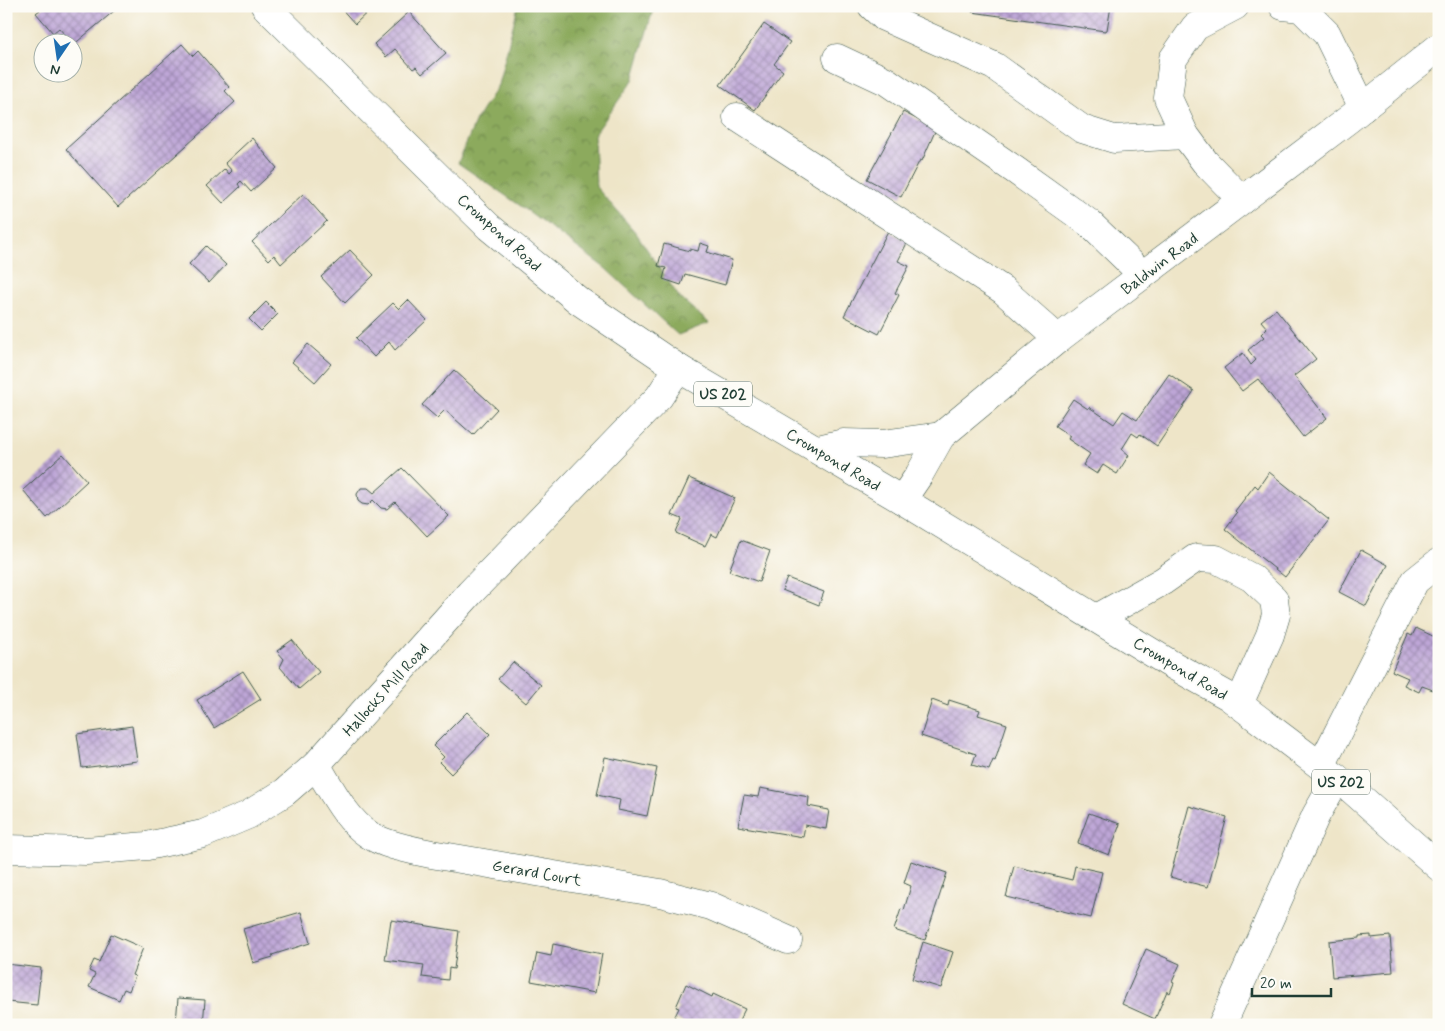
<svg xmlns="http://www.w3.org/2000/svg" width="1445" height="1031" font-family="Mynerve,sans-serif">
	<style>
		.forest { fill: url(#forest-crowns); stroke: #567448 }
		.building { fill: url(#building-cross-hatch) }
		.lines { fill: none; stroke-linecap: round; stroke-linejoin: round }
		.minor-casing { stroke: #3e564a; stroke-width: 29 }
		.highway-casing { stroke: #3e564a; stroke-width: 29 }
		.minor { stroke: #fff; stroke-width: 28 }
		.highway { stroke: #fff; stroke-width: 28 }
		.labels { text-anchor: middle; stroke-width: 4; stroke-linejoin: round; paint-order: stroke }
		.shield { fill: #fdfcf7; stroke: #62766e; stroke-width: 1 }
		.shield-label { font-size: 15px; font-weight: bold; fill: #1f3d34 }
		.street-label { font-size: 16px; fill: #1f3d34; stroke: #fdfcf7 }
	</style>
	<defs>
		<pattern id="forest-crowns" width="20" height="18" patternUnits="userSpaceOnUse" patternTransform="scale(1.25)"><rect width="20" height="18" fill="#8caa5d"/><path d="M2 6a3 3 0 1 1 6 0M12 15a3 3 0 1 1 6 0" fill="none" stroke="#728c4e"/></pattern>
		<pattern id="building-cross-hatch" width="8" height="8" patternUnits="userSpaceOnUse" patternTransform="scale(1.25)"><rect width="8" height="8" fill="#bea6d7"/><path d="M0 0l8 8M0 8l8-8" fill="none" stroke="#9a88af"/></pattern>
	</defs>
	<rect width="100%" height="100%" fill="#fdfcf7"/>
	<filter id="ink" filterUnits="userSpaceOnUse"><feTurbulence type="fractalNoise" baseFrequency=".02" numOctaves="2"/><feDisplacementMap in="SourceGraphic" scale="10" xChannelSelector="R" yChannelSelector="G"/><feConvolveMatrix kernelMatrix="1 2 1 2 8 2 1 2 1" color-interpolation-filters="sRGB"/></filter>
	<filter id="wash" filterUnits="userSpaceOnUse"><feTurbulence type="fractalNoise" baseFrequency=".0096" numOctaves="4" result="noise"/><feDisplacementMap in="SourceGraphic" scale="20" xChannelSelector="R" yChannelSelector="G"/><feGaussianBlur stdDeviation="1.12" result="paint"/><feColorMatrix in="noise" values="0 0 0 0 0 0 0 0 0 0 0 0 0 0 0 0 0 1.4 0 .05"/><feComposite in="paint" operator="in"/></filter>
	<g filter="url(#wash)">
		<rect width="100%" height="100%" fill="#eee5c8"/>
		<polygon class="forest" points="518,6 654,6 633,80 594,135 596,187 636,233 679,297 709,323 678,335 605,268 531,213 458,163 476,120 498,85"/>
		<g id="blocks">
			<g class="building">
				<polygon points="45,6 120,6 72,46 72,42 71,42 59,28 53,33 36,13"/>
				<polygon points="339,6 374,6 355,24"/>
				<polygon points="972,6 1111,6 1107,30 1105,31 972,12"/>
				<polygon points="409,12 446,53 422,74 416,67 413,69 395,49 386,57 374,44"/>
				<polygon points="764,24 790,42 774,64 783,71 755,110 720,85"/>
				<polygon points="182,44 193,56 198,51 229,87 225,91 235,102 118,207 66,149"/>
				<polygon points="903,112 936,129 922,161 920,160 901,197 867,179"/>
				<polygon points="252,138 277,168 251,192 241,181 238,184 240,187 223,203 207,186 225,169 229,174 232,171 225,163"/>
				<polygon points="303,194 327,221 281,264 274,255 269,260 252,242"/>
				<polygon points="888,231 908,241 898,261 909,266 895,293 899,295 879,334 844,316"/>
				<polygon points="700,243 709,246 707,252 732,260 725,285 685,274 681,285 663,279 666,268 658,266 664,244 690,251 690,249 698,251"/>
				<polygon points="206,246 226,265 209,283 189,264"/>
				<polygon points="350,250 374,275 345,303 321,277"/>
				<polygon points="408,300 427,320 395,350 389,342 374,357 356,338 393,303 399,309"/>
				<polygon points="266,302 278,314 261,331 249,319"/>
				<polygon points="1276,309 1316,359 1294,376 1327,418 1303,437 1258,379 1242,391 1224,368 1243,353 1251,365 1256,360 1248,350 1264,337 1261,334 1267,328 1261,321"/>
				<polygon points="308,344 331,364 315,382 292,362"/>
				<polygon points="454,370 497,409 473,435 445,410 437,418 422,405"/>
				<polygon points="1169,374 1194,391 1157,446 1140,434 1138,437 1132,433 1122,449 1129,455 1117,474 1103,465 1097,474 1083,465 1090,454 1068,439 1070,436 1055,426 1073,399 1088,409 1089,407 1114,424 1123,411 1137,420"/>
				<polygon points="63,454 87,481 47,518 23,490"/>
				<polygon points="402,468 449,516 427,536 395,502 387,509 381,508 373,500 368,505 362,504 358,501 357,494 361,488 368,488 374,493"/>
				<polygon points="1269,472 1329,520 1285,577 1225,529 1237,513 1235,511 1255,485 1258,488"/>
				<polygon points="689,478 735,498 717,537 711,534 705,546 676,533 682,519 672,515"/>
				<polygon points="741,540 770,551 759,582 729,571"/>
				<polygon points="1361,550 1388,565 1366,606 1339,592"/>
				<polygon points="787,578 824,592 819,605 782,590"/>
				<polygon points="1416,628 1439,639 1439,678 1433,690 1422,686 1419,692 1404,685 1408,678 1392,671 1408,634 1412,636"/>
				<polygon points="292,640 319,672 299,689 280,667 284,659 277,651"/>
				<polygon points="513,662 541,685 526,703 498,679"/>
				<polygon points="243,671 261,699 214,728 197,700"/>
				<polygon points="932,700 948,706 949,700 980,710 978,715 1007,724 995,761 993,760 989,770 972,765 976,754 921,736"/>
				<polygon points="467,712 490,734 451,774 439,762 444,757 433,746"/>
				<polygon points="132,726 137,761 82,768 77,734"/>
				<polygon points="605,757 657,768 647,816 618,810 620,800 597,795"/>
				<polygon points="760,788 809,797 808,806 829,810 826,829 805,825 803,837 738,826 744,795 758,797"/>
				<polygon points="1189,806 1227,817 1208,887 1170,877"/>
				<polygon points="1089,813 1120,824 1109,855 1078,843"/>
				<polygon points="911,861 947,873 925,940 894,930 901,909 904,910 911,886 904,883"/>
				<polygon points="1014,866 1072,880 1075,866 1102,872 1091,918 1006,897"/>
				<polygon points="301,912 310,943 272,955 273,957 253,963 243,929"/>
				<polygon points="391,920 459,931 454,969 449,968 448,980 422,977 424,965 385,960"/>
				<polygon points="111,934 143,948 132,975 135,976 129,991 124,989 119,1000 89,987 95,974 89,971 94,960 99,962"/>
				<polygon points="1371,935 1371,938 1390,936 1393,972 1332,977 1329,941 1359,938 1359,936"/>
				<polygon points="923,942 953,952 941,988 912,979"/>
				<polygon points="553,944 602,954 595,993 531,981 537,953 551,956"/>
				<polygon points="1146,949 1180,964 1172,982 1174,983 1170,993 1167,991 1155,1019 1122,1004"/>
				<polygon points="6,964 41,968 37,1005 7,1002 8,994 6,993"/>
				<polygon points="686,984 712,997 713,994 745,1009 737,1025 688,1025 674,1018 679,1008 676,1007"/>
				<polygon points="178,998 205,1000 203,1025 176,1023"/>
			</g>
		</g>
	</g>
	<g filter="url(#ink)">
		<use href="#blocks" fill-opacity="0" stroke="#3e564a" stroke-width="1"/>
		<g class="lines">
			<defs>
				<g id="minor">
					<polyline points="872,6 884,17 994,66 1082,129 1114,139 1185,135"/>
					<polyline points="1235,6 1195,27 1173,59 1168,98 1185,135 1205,162 1242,200"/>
					<polyline points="1283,6 1301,8 1327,34 1363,108"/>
					<polyline points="837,58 886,81 1015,170 1089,223 1143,275"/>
					<polyline points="737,117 1003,290 1058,339"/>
					<polyline points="818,449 843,443 882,444 941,436"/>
					<polyline points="902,500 919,475 941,436 1058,339 1349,119 1439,47"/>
					<polyline points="1097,618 1163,581 1196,558 1216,559 1252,578 1274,599 1276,615 1270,635 1239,704"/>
					<path d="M316 765C331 788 345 819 368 834 383 845 413 850 431 854L660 893 711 906 788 940"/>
					<polyline points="1321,766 1415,581 1439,562"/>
					<polyline points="6,849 86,851 147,846 203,834 248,815 285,792 316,765 470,593 659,397 678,368"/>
					<polyline points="1222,1025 1316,815 1337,778"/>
				</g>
				<polyline id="highway" points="265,6 489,227 579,301 678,368 902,500 1169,663 1228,696 1351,789 1439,867"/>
			</defs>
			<use href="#minor" class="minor-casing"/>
			<use href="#highway" class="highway-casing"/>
			<use href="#minor" class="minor"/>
			<use href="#highway" class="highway"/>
		</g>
	</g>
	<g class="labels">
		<g class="shield">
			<rect x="694" y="381.5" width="58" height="25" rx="4"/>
			<rect x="1312" y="769.5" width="58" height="25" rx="4"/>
		</g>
		<g class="shield-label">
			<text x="723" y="399">US 202</text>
			<text x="1341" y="787">US 202</text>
		</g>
		<g class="street-label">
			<text transform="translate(500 232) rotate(42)" y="6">Crompond Road</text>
			<text transform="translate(1159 263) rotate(-37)" y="6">Baldwin Road</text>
			<text transform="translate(834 459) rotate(31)" y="6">Crompond Road</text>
			<text transform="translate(1181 668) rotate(31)" y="6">Crompond Road</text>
			<text transform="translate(385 689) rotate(-48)" y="6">Hallocks Mill Road</text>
			<text transform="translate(537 872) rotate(10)" y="6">Gerard Court</text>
		</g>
	</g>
	<rect width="1445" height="1031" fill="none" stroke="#fdfcf7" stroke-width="25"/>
	<g transform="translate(58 58) rotate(193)"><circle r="24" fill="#fdfcf7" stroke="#a4b0a9"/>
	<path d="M0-4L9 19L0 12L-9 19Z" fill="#1f6fb2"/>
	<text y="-8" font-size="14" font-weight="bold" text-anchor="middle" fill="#1f3d34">N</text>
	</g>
	<path d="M1252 988v8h79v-8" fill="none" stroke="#1f3d34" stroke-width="2.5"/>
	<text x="1260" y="988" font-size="15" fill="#1f3d34" stroke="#fdfcf7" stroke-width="4" paint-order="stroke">20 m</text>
</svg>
